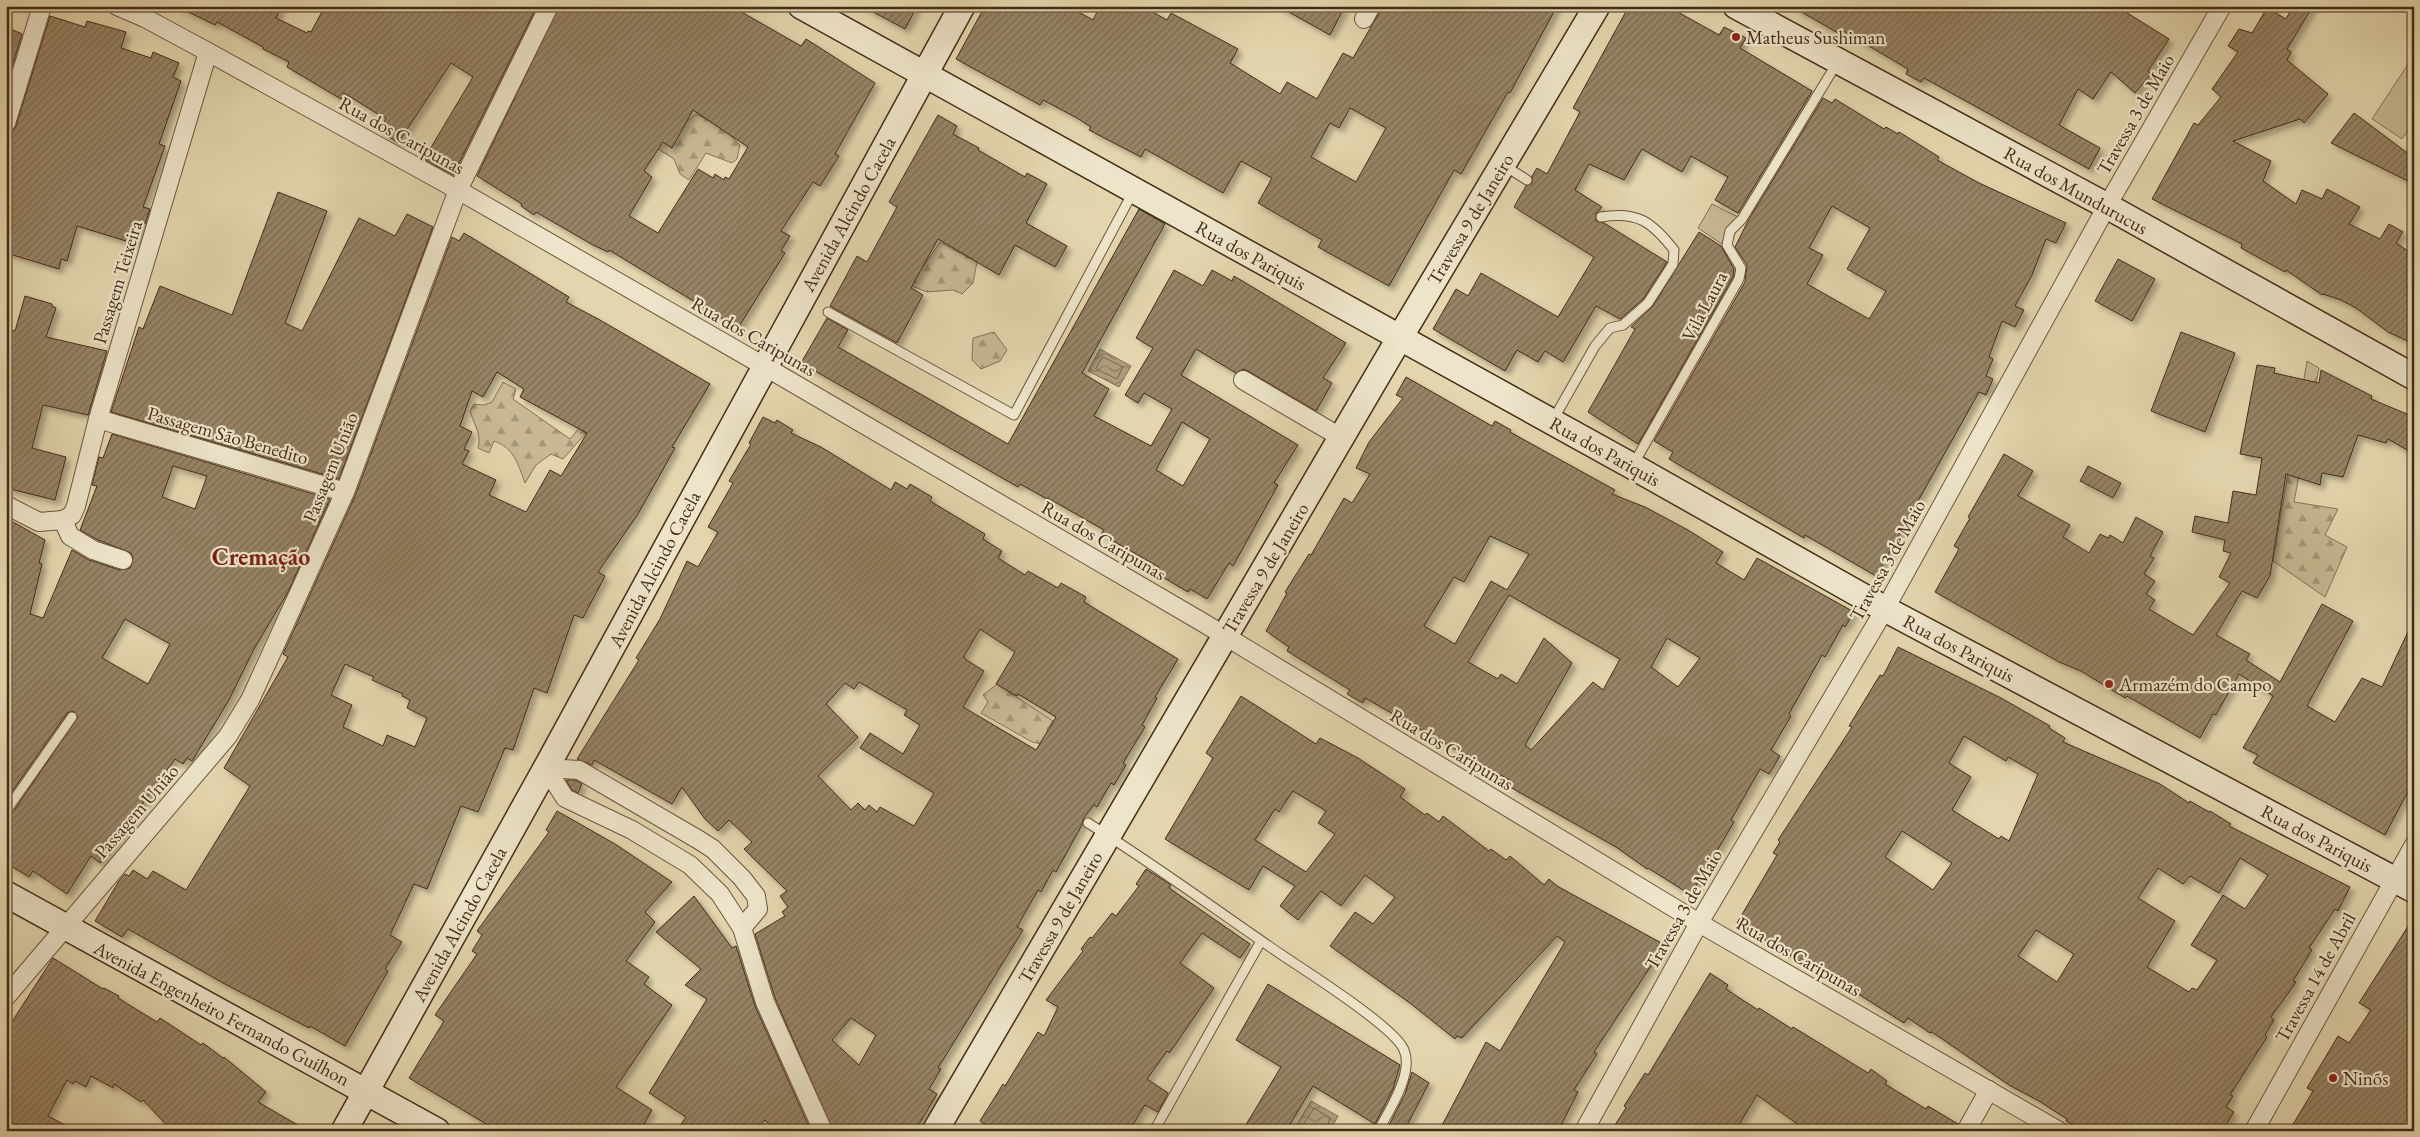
<svg xmlns="http://www.w3.org/2000/svg" width="2420" height="1137" font-family="'EB Garamond',serif">
	<style>
		.forest { fill: url(#forest-firs); stroke: #867256 }
		.pitch { fill: #c8b994; stroke: #867256 }
		.water { fill: url(#water-waves); stroke: #836f53 }
		.lines { fill: none; stroke-linecap: round; stroke-linejoin: round }
		.shore { stroke: #786449; stroke-width: 1 }
		.building { fill: url(#building-hatch); stroke: #442c17; fill-rule: evenodd; filter: url(#shadow) }
		.lane-casing { stroke: #6c563d; stroke-width: 11 }
		.street-casing { stroke: #6c563d; stroke-width: 20 }
		.secondary-casing { stroke: #442c17; stroke-width: 28 }
		.lane { stroke: #ede4ca; stroke-width: 9 }
		.street { stroke: #ede4ca; stroke-width: 18 }
		.secondary { stroke: #ede4ca; stroke-width: 25 }
		.poi-dot { fill: #8f2418; stroke: #ede4ca; stroke-width: 2 }
		.labels { text-anchor: middle; stroke-width: 4.5; stroke-linejoin: round; paint-order: stroke }
		.poi-label { font-size: 19px; fill: #442c17; stroke: #ede4ca; text-anchor: start }
		.street-label { font-size: 19px; fill: #442c17; stroke: #ede4ca }
		.district-label { font-size: 24px; font-weight: bold; fill: #7a1f14; stroke: #ede4ca }
	</style>
	<defs>
		<pattern id="forest-firs" width="22" height="20" patternUnits="userSpaceOnUse" patternTransform="scale(1.25)"><rect width="22" height="20" fill="#c8b994"/><path d="M5 1l3.5 6h-7zM16 11l3.5 6h-7z" fill="#a49778"/></pattern>
		<pattern id="water-waves" width="16" height="10" patternUnits="userSpaceOnUse" patternTransform="scale(1.25)"><rect width="16" height="10" fill="#ad9c7b"/><path d="M0 5q4-4 8 0t8 0" fill="none" stroke="#8e7f64"/></pattern>
		<pattern id="building-hatch" width="6" height="6" patternUnits="userSpaceOnUse" patternTransform="scale(1.25)"><rect width="6" height="6" fill="#978466"/><path d="M-1 1l2-2M0 6l6-6M5 7l2-2" fill="none" stroke="#7d6c53"/></pattern>
		<filter id="shadow"><feDropShadow dx="4.5" dy="4.5" stdDeviation="2.5" flood-color="#0004"/></filter>
	</defs>
	<rect width="100%" height="100%" fill="#e3d6ae"/>
	<filter id="stains"><feTurbulence type="fractalNoise" baseFrequency=".004" numOctaves="4"/><feColorMatrix values="0 0 0 0 .2 0 0 0 0 .09 0 0 0 0 .02 0 0 0 .5 -.17"/></filter>
	<radialGradient id="worn" r=".72"><stop offset=".6" stop-color="#630" stop-opacity="0"/><stop offset="1" stop-color="#630" stop-opacity=".3"/></radialGradient>
	<g class="forest">
		<polygon points="696,114 721,126 740,145 737,159 732,163 706,153 689,180 680,174 674,159 655,147"/>
		<polygon points="940,242 977,262 973,283 962,294 953,290 927,292 912,286 911,276 921,270"/>
		<polygon points="994,332 1007,350 1000,361 981,369 972,360 973,338"/>
		<polygon points="2307,361 2319,368 2294,502 2338,509 2325,535 2347,547 2325,597 2273,561"/>
		<path d="M503 382 516 389 513 399 570 439 579 428 586 433 563 459 551 454 536 465 525 483C518 464 514 448 494 441L489 453 478 448C482 434 474 425 470 411L474 404 484 405 492 402Z"/>
		<polygon points="997,684 1053,721 1047,729 1050,734 1042,744 1032,742 981,713 988,702 983,695"/>
	</g>
	<g class="pitch">
		<polygon points="2414,55 2414,121 2402,139 2372,119"/>
		<polygon points="1712,204 1742,219 1728,248 1698,228"/>
	</g>
	<g class="water">
		<polygon points="1100,349 1131,366 1119,387 1088,371"/>
		<polygon points="1311,1101 1338,1116 1330,1131 1293,1131"/>
	</g>
	<g class="lines">
		<g class="shore">
			<polygon points="1103,357 1123,367 1117,379 1096,369"/>
			<polyline points="1299,1131 1314,1108 1330,1118 1326,1131"/>
		</g>
	</g>
	<g class="building">
		<polygon points="176,6 282,6 276,18 307,33 308,31 311,32 325,6 537,6 453,175 424,159 473,77 451,63 398,143 379,130 386,119 344,93 341,99 287,67 289,62 263,49 263,47 217,22 215,25"/>
		<path d="M559 6H731L801 46 806 39 875 83 835 154 839 156 820 186 813 182 781 231 790 236 781 251 785 253 738 328 609 250 608 252 593 245 536 212 534 215 521 206 522 204 477 176ZM693 110 748 147 729 179 725 177 724 180 715 174 713 178 698 169 658 233 629 216 652 177 644 171 663 142 672 148Z"/>
		<polygon points="862,6 917,6 905,29"/>
		<path d="M985 6H1068L1093 20 1100 6H1142L1167 20 1171 13 1238 49 1230 63 1280 94 1287 82 1317 99 1343 53 1353 58 1383 6H1557L1510 93 1508 92 1461 174 1454 170 1389 286 1318 247 1322 240 1258 203 1272 178 1241 161 1223 193 1145 149 1141 157 1089 130 1091 127 1077 118 1043 100 1040 105 956 59ZM1350 108 1386 128 1356 182 1311 157 1330 123 1339 128Z"/>
		<polygon points="1278,6 1345,6 1330,35"/>
		<polygon points="1629,6 1667,6 1719,35 1724,27 1746,38 1740,48 1812,91 1738,213 1715,200 1728,177 1691,156 1682,172 1642,149 1624,180 1589,164 1575,190 1602,207 1596,214 1596,221 1604,223 1667,262 1643,299 1620,319 1596,306 1563,362 1545,351 1538,362 1517,350 1505,371 1433,329 1456,289 1468,296 1481,273 1558,317 1594,257 1514,207 1526,186 1532,183 1532,176 1537,168 1547,174 1580,112 1573,108"/>
		<polygon points="1791,6 2116,6 2169,39 2148,71 2151,74 2135,93 2111,72 2093,99 2078,89 2059,125 2100,148 2089,169 1924,78 1921,82 1906,74 1908,69 1840,29 1838,33"/>
		<polygon points="2293,6 2313,6 2287,49 2291,52 2287,60 2328,94 2304,123 2300,119 2233,141 2271,161 2263,181 2296,204 2302,190 2322,199 2327,189 2360,207 2349,224 2380,239 2389,224 2403,232 2396,243 2414,255 2414,344 2388,332 2356,308 2341,300 2323,294 2322,295 2286,270 2285,272 2241,248 2242,244 2152,199 2194,123 2198,125 2221,97 2212,89 2238,52 2228,46 2239,29 2252,33 2267,8 2286,19"/>
		<polygon points="50,16 85,27 87,21 126,32 121,48 151,58 153,52 179,63 173,77 181,81 159,144 165,146 143,207 150,209 145,224 142,223 136,244 77,226 67,261 61,259 59,269 6,253 6,133 13,131 16,126"/>
		<polygon points="6,27 22,34 6,86"/>
		<path d="M1823 98 1832 103 1835 99 1884 129 1886 127 1898 134 1899 132 1939 157 1937 160 1979 183 2066 223 2056 243 2046 239 2032 275 2015 306 2024 310 2015 327 2002 321 1989 357 1993 359 1986 376 1993 379 1986 395 1979 392 1876 576 1805 535 1804 538 1669 459 1673 452 1654 441 1745 282 1747 265 1735 247 1749 219ZM1832 206 1870 228 1847 269 1886 291 1869 319 1807 284 1823 255 1809 248Z"/>
		<polygon points="2354,113 2414,158 2414,184 2331,143"/>
		<polygon points="938,115 957,126 953,134 979,148 978,150 1025,177 1027,173 1047,184 1026,223 1067,246 1055,267 1015,245 999,275 938,239 911,288 923,295 897,343 830,306 857,256 867,262 897,207 889,202"/>
		<polygon points="278,192 327,211 285,323 302,331 359,218 395,236 407,214 433,227 339,479 111,412 139,327 143,329 160,286 232,315"/>
		<path d="M1139 209 1165 224 1082 373 1109 389 1094 416 1151 446 1172 409 1144 393 1138 403 1125 395 1153 348 1136 338 1174 270 1203 286 1212 270 1232 281 1234 276 1346 343 1323 378 1332 383 1316 411 1248 371 1243 369 1236 373 1196 349 1181 375 1298 445 1274 483 1278 485 1233 566 1229 563 1207 599 1190 589 1188 592 1171 582 1155 572 1159 567 1101 534 1104 530 1048 498 1047 499 1020 484 1018 487 801 363 827 318 848 330 838 347 1008 444ZM1182 422 1210 439 1183 486 1156 470Z"/>
		<polygon points="1699,232 1721,246 1734,269 1733,277 1638,444 1588,412 1635,329 1631,327 1653,306"/>
		<path d="M464 233 569 297 566 302 600 320 710 384 672 447 675 448 638 514 598 572 605 576 583 618 574 615 547 693 534 688 513 750 505 748 478 812 461 806 427 889 414 884 390 935 402 942 385 969 388 971 345 1046 310 1026 309 1028 223 983 128 929 122 937 95 921 119 881 125 874 129 876 133 870 147 879 153 871 186 890 250 786 224 768 288 657 283 654 355 496 452 237 459 241ZM497 372 524 389 520 397 587 433 561 476 550 470 526 512 489 495 496 480 462 464 469 451 464 449 472 432 460 426 472 391 483 397ZM345 664 374 677 372 680 403 694 402 696 410 700 407 708 427 718 415 747 387 735 383 746 343 727 352 705 331 695Z"/>
		<polygon points="2118,259 2155,279 2132,321 2095,301"/>
		<polygon points="25,296 52,304 52,306 56,308 46,337 107,351 88,415 43,405 32,448 66,457 55,500 6,488 6,329 15,331"/>
		<polygon points="2181,332 2235,353 2205,432 2151,411"/>
		<polygon points="2257,365 2275,368 2274,373 2319,383 2321,370 2372,396 2371,399 2414,417 2414,454 2388,439 2386,443 2358,435 2343,477 2322,473 2320,485 2286,474 2270,576 2257,598 2242,591 2216,635 2250,654 2246,660 2280,682 2322,604 2353,621 2307,706 2335,722 2362,678 2382,687 2414,619 2414,780 2385,835 2253,763 2258,755 2243,748 2273,696 2239,674 2216,715 2213,714 2200,738 2127,696 2125,698 2081,671 2059,662 1935,592 1959,549 1954,546 1970,518 1968,517 2004,454 2033,471 2018,496 2070,525 2063,537 2089,553 2100,534 2108,538 2110,535 2123,543 2136,517 2163,532 2150,556 2154,558 2144,574 2155,581 2146,594 2155,600 2149,609 2193,635 2230,583 2219,577 2231,553 2223,551 2225,540 2192,532 2195,516 2228,523 2233,491 2256,495 2262,458 2240,454"/>
		<path d="M1406 377 1492 426 1495 421 1511 430 1510 432 1615 490 1612 494 1645 507 1688 530 1723 552 1716 563 1744 580 1757 558 1854 612 1845 627 1843 625 1825 657 1822 655 1789 714 1791 716 1771 750 1780 756 1769 774 1760 769 1731 820 1734 822 1691 895 1648 868 1647 869 1616 847 1510 787 1513 782 1365 698 1363 703 1347 694 1350 690 1287 651 1289 647 1266 631 1287 593 1285 592 1309 554 1311 555 1344 498 1352 503 1370 474 1356 468 1369 442 1403 398 1396 395ZM1490 536 1529 554 1507 590 1491 581 1455 644 1424 626 1454 577 1464 582ZM1509 595 1620 659 1603 690 1593 682 1531 750 1525 745 1572 663 1544 638 1517 684 1501 674 1498 679 1468 662ZM1667 638 1700 658 1678 687 1651 667Z"/>
		<path d="M763 417 775 423 777 420 793 430 791 433 821 447 891 490 895 482 907 489 910 484 932 497 930 501 985 534 983 539 1002 551 998 558 1025 575 1028 571 1058 588 1061 583 1086 597 1084 602 1178 659 1155 697 1157 698 1142 725 1145 727 1123 763 1126 765 1114 785 1111 783 1097 807 1094 805 1083 819 1082 825 1056 872 1053 870 1041 892 1038 890 1017 927 1023 930 938 1068 941 1069 929 1089 937 1094 915 1131H833L775 998 755 934 785 916 782 912 788 907 780 896 787 891 744 849 752 842 729 820 718 831 705 819 682 787 672 804 594 760 592 765 577 759 639 660 636 658 660 619 687 561 698 567 718 532 708 527 733 483 729 481 751 444 749 443ZM980 629 1015 652 996 684 1017 696 1018 694 1056 717 1036 750 963 707 984 671 965 659 964 656ZM859 682 907 710 904 715 920 725 903 754 870 733 860 748 934 793 914 826 880 807 877 812 869 805 865 810 858 803 851 810 818 776 858 737 826 704 845 683 854 689ZM851 1018 876 1035 859 1065 832 1040Z"/>
		<path d="M112 434 330 499 288 592 254 649 229 700 192 761 187 758 183 764 175 759 100 863 91 856 67 894 33 871 29 877 6 863V817L11 815 78 717 73 711 67 713 6 800V518L45 540 39 563 42 564 30 614 43 618 72 550 89 560 120 570 130 568 133 558 131 553 98 540 80 530 97 486 92 485 99 457 103 458ZM173 466 207 476 195 509 162 497ZM125 619 170 644 148 684 102 658Z"/>
		<polygon points="2088,466 2121,483 2113,498 2080,481"/>
		<path d="M1898 647 2001 698 2050 726 2049 728 2065 738 2063 742 2160 784 2189 803 2190 801 2209 812 2210 811 2231 824 2229 826 2350 887 2338 911 2335 909 2309 948 2312 950 2293 981 2296 982 2271 1017 2274 1020 2265 1035 2267 1037 2230 1095 2233 1096 2226 1107 2234 1112 2222 1131H2083L2066 1121 2067 1119 2039 1101 2009 1085 1932 1032 1930 1033 1908 1018 1904 1023 1830 976 1807 963 1806 965 1737 923 1777 855 1773 853 1780 842 1778 840 1852 727 1849 726 1880 675 1883 676ZM1964 736 2006 761 2008 757 2038 774 2009 841 2001 836 1999 839 1952 810 1971 777 1949 763ZM1902 831 1952 863 1933 890 1885 857ZM2240 858 2268 875 2245 909 2223 895 2191 945 2217 960 2197 990 2192 988 2189 992 2147 967 2175 921 2138 898 2158 868 2183 884 2190 876 2219 893ZM2036 930 2074 954 2057 982 2018 956Z"/>
		<path d="M1241 696 1316 744 1320 738 1358 758 1405 789 1400 797 1425 815 1427 813 1439 822 1443 816 1489 851 1491 849 1506 860 1510 856 1544 885 1549 879 1557 886 1665 945 1594 1052 1597 1054 1574 1090 1578 1092 1558 1131H1439L1486 1042 1500 1051 1565 942 1557 936 1462 1038 1457 1036 1455 1039 1410 1003 1330 946 1355 912 1373 924 1395 897 1365 875 1341 906 1321 891 1298 920 1280 906 1295 886 1263 866 1249 890 1165 839 1213 758 1206 753ZM1293 791 1326 811 1318 823 1335 834 1306 872 1255 840 1275 809 1279 812Z"/>
		<polygon points="566,780 576,780 582,784 578,793 572,790"/>
		<polygon points="557,811 615,844 672,882 645,912 655,922 626,961 649,977 644,984 672,1005 616,1087 652,1110 640,1131 498,1131 409,1078 444,1021 435,1015 477,954 472,951 482,935 477,931 549,832 546,830"/>
		<polygon points="1146,869 1171,885 1169,888 1250,944 1240,958 1202,933 1180,963 1214,988 1175,1045 1169,1053 1167,1051 1147,1079 1168,1093 1158,1112 1145,1105 1129,1131 995,1131 980,1121 1003,1084 1005,1086 1038,1032 1044,1036 1058,1007 1046,1000 1083,951 1081,949 1090,937 1092,938 1112,913 1116,916 1139,886 1136,884"/>
		<polygon points="694,896 732,948 736,946 755,1006 811,1131 776,1131 765,1120 755,1131 676,1131 686,1117 649,1093 707,999 685,985 701,969 656,932"/>
		<polygon points="2414,917 2414,1131 2289,1131 2313,1091 2307,1088 2338,1036 2349,1043 2371,1010 2359,1003"/>
		<polygon points="53,958 103,989 104,988 119,996 118,998 157,1022 160,1018 201,1045 203,1043 223,1058 224,1057 266,1092 258,1102 308,1131 172,1131 143,1100 141,1102 114,1084 113,1088 91,1076 86,1087 75,1081 73,1084 67,1080 48,1116 76,1131 25,1131 6,1118 6,1031"/>
		<polygon points="1710,973 1728,985 1726,989 1758,1010 1759,1008 1792,1029 1793,1027 1868,1073 1871,1069 1887,1081 1885,1084 1926,1109 1928,1106 1958,1124 1955,1131 1807,1131 1757,1095 1735,1131 1611,1131 1626,1108 1624,1106 1645,1073 1648,1075"/>
		<polygon points="1268,984 1400,1065 1393,1089 1375,1124 1313,1086 1286,1131 1242,1131 1281,1067 1236,1040"/>
		<polygon points="1412,1072 1429,1083 1404,1131 1386,1131 1405,1094"/>
	</g>
	<g class="lines">
		<defs>
			<g id="lane">
				<polyline points="1505,166 1527,180"/>
				<polyline points="828,312 1014,415 1133,192"/>
				<path d="M1553 420 1595 346 1610 328 1623 325 1648 303 1673 264 1674 250C1652 222 1638 211 1601 217"/>
				<polyline points="1633,465 1739,279 1741,268 1727,245 1730,231 1742,219 1837,63"/>
				<polyline points="6,811 72,717"/>
				<path d="M1088 823C1154 864 1216 910 1279 953 1304 970 1395 1027 1404 1050 1414 1073 1389 1111 1378 1131"/>
				<polyline points="1154,1131 1261,941"/>
			</g>
			<g id="street">
				<polyline points="117,6 145,18 208,52 458,190 764,366 1202,622 1699,923 2059,1131"/>
				<polyline points="1364,19 1371,6"/>
				<polyline points="6,123 42,6"/>
				<polyline points="1243,380 1342,438"/>
				<polyline points="98,419 345,492"/>
				<polyline points="6,505 39,522 63,520 70,536 93,550 123,560"/>
				<polyline points="63,520 72,515 76,506 98,419 208,52"/>
				<polyline points="546,768 565,798 632,830 690,865 720,894 742,928 765,1002 823,1131"/>
				<polyline points="546,768 579,770 699,840 713,849 742,878 756,896 758,909 742,928"/>
				<polyline points="6,997 228,736 250,700 345,492 458,190 549,6"/>
				<polyline points="1584,1131 1699,923 1885,609 2107,206 2222,6"/>
				<polyline points="1966,1131 1989,1090"/>
				<polyline points="2254,1131 2414,845"/>
			</g>
			<g id="secondary">
				<polyline points="801,6 1632,466 1885,609 2414,890"/>
				<polyline points="1736,6 2107,206 2414,377"/>
				<polyline points="6,894 437,1131"/>
				<polyline points="344,1131 546,768 962,6"/>
				<polyline points="935,1131 1399,339 1597,6"/>
			</g>
		</defs>
		<use href="#lane" class="lane-casing"/>
		<use href="#street" class="street-casing"/>
		<use href="#secondary" class="secondary-casing"/>
		<use href="#lane" class="lane"/>
		<use href="#street" class="street"/>
		<use href="#secondary" class="secondary"/>
	</g>
	<g class="poi-dot">
		<circle cx="1736" cy="37" r="5"/>
		<circle cx="2109" cy="684" r="5"/>
		<circle cx="2333" cy="1078" r="5"/>
	</g>
	<g class="labels">
		<g class="poi-label">
			<text x="1746" y="44">Matheus Sushiman</text>
			<text x="2119" y="691">Armazém do Campo</text>
			<text x="2343" y="1085">Ninõs</text>
		</g>
		<g class="street-label">
			<text transform="translate(2135 114) rotate(-60)" y="7">Travessa 3 de Maio</text>
			<text transform="translate(402 135) rotate(29)" y="7">Rua dos Caripunas</text>
			<text transform="translate(2076 190) rotate(29)" y="7">Rua dos Mundurucus</text>
			<text transform="translate(848 214) rotate(-61)" y="7">Avenida Alcindo Cacela</text>
			<text transform="translate(1470 219) rotate(-59)" y="7">Travessa 9 de Janeiro</text>
			<text transform="translate(1251 255) rotate(29)" y="7">Rua dos Pariquis</text>
			<text transform="translate(117 282) rotate(-73)" y="7">Passagem Teixeira</text>
			<text transform="translate(1704 306) rotate(-62)" y="7">Vila Laura</text>
			<text transform="translate(754 336) rotate(30)" y="7">Rua dos Caripunas</text>
			<text transform="translate(228 435) rotate(16)" y="7">Passagem São Benedito</text>
			<text transform="translate(1605 451) rotate(29)" y="7">Rua dos Pariquis</text>
			<text transform="translate(330 467) rotate(-68)" y="7">Passagem União</text>
			<text transform="translate(1104 540) rotate(30)" y="7">Rua dos Caripunas</text>
			<text transform="translate(1887 560) rotate(-61)" y="7">Travessa 3 de Maio</text>
			<text transform="translate(1265 568) rotate(-59)" y="7">Travessa 9 de Janeiro</text>
			<text transform="translate(654 569) rotate(-62)" y="7">Avenida Alcindo Cacela</text>
			<text transform="translate(1959 648) rotate(28)" y="7">Rua dos Pariquis</text>
			<text transform="translate(1452 749) rotate(31)" y="7">Rua dos Caripunas</text>
			<text transform="translate(136 811) rotate(-49)" y="7">Passagem União</text>
			<text transform="translate(2317 838) rotate(28)" y="7">Rua dos Pariquis</text>
			<text transform="translate(1683 909) rotate(-60)" y="7">Travessa 3 de Maio</text>
			<text transform="translate(1060 917) rotate(-60)" y="7">Travessa 9 de Janeiro</text>
			<text transform="translate(459 924) rotate(-61)" y="7">Avenida Alcindo Cacela</text>
			<text transform="translate(1799 956) rotate(30)" y="7">Rua dos Caripunas</text>
			<text transform="translate(2315 977) rotate(-61)" y="7">Travessa 14 de Abril</text>
			<text transform="translate(222 1013) rotate(28)" y="7">Avenida Engenheiro Fernando Guilhon</text>
		</g>
		<g class="district-label">
			<text x="261" y="565">Cremação</text>
		</g>
	</g>
	<rect width="2420" height="1137" fill="none" stroke="#e3d6ae" stroke-width="25"/>
	<rect x="8" y="8" width="2405" height="1122" fill="none" stroke="#442c17" stroke-width="2.5"/>
	<rect x="12" y="12" width="2395" height="1112" fill="none" stroke="#442c17"/>
	<rect width="100%" height="100%" filter="url(#stains)"/>
	<rect width="100%" height="100%" fill="url(#worn)"/>
</svg>
